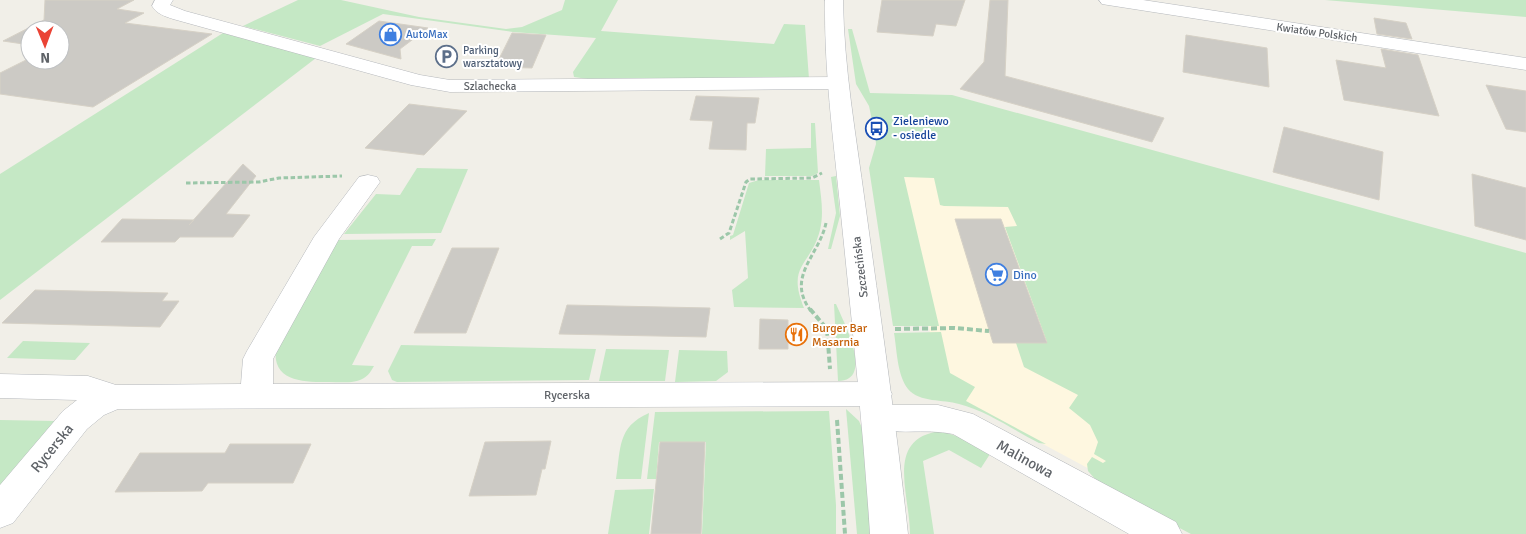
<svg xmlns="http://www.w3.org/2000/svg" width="1526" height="534" font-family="Signika,sans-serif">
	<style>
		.commercial { fill: #fef7e0 }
		.green { fill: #c5e8c5 }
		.building { fill: #cccac5; stroke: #d6d1c6 }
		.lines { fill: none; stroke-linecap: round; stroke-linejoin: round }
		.minor-casing { stroke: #b5b8bc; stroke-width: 1 }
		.tertiary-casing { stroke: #b5b8bc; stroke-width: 1 }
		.path-far1 { stroke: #9cc7a9; stroke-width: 3; stroke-dasharray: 4.5 2.5; stroke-linecap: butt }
		.path { stroke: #9cc7a9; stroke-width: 4; stroke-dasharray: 6 3; stroke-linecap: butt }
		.minor { fill: #fff; fill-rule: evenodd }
		.tertiary { fill: #fff; fill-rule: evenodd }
		.labels { text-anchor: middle; stroke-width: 4; stroke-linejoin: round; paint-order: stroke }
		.far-street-label { font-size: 11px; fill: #5f6368; stroke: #fff }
		.far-shop-label { font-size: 11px; fill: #366cbe; stroke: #fff; text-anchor: start }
		.far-service-label { font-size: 11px; fill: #4e5e75; stroke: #fff; text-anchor: start }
		.transit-label { font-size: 12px; fill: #164399; stroke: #fff; text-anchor: start }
		.street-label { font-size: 12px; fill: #5f6368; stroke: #fff }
		.shop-label { font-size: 12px; fill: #366cbe; stroke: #fff; text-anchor: start }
		.food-label { font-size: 12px; fill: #c56008; stroke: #fff; text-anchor: start }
		.near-street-label { font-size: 15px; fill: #5f6368; stroke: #fff }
	</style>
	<rect width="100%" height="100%" fill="#f1efe8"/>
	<polygon class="commercial" points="1000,175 1121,486 959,399 936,370 904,176"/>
	<g class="green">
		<polygon points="298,0 341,0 419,17 506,29 522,27 562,10 565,0 618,0 601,31 774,44 784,24 805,25 809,79 602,81 574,77 573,72 596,38 513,32 383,14 320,46 243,26"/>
		<polygon points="1324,0 1526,0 1526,17 1325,0"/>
		<polygon points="848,29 852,29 870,93 952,95 1526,253 1526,534 1191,534 1126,500 1095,479 1088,471 1087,464 1092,457 1103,463 1106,461 1094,454 1098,442 1090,425 1069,408 1078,395 1024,367 1016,343 1047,342 1005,227 1017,226 1008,207 944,206 940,205 934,178 904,177 939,326 893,326 869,168 876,144 875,133 880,133 879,126 873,125 869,106 856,84"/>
		<polygon points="223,33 316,58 0,300 0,174"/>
		<polygon points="811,123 815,123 818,173 812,176 765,176 766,149 811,148"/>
		<polygon points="417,168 468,169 441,233 344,234 376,194 400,195"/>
		<polygon points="836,176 840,216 831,249 828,249 836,213 831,177"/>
		<path d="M759 180H819C821 197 824 213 820 230 811 266 786 264 804 308L734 307 732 290 748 278 745 231 730 240V236L733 235 749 183Z"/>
		<path d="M436 239 432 246H412L352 365 374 366C371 371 369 375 364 378 354 384 341 382 329 382 305 382 271 382 276 348L335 240Z"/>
		<path d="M834 304H836C842 319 876 381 838 381Z"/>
		<path d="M941 332 950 373 975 387 966 401 1046 444 1039 443C1013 430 987 411 959 404 943 399 920 403 908 389 897 375 897 350 894 333Z"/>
		<polygon points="23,341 90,343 75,360 7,358"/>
		<polygon points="401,345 596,349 589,380 397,382 392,380 388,371"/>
		<polygon points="606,349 669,350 665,381 599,381"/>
		<polygon points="679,350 727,351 728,372 716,381 675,382"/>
		<polygon points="846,409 859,421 863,430 872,534 857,534"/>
		<polygon points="829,411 836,505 836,534 702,534 706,442 659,442 656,479 647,479 655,412"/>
		<path d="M649 413 641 479H616C621 448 617 427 649 413Z"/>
		<polygon points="0,420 56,421 0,489"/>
		<path d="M941 431 959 437 990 454 981 468 949 450 923 461 934 534H910C910 494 884 438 941 431Z"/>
		<polygon points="654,489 649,534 608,534 615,490"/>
	</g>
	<g class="building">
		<polygon points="45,0 134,0 117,9 144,13 125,23 212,34 93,107 0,94 0,73 30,58 30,60 60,60 60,30 30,30 30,45 3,41 44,20"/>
		<polygon points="882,0 965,0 956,26 936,24 933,36 877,32"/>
		<polygon points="990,0 1008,0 1005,76 1164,118 1152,142 960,89 984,62"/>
		<polygon points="1374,18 1406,23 1412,39 1377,34"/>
		<polygon points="379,21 428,28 400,49 401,59 346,44"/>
		<polygon points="512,33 546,35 532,68 495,67"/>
		<polygon points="1186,35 1267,48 1269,87 1183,72"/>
		<polygon points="1381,49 1418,55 1439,116 1344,100 1336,60 1386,68"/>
		<polygon points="1486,85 1526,91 1526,132 1506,129"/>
		<polygon points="696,96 759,98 755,123 747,123 746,150 709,149 713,121 690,120"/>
		<polygon points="409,104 467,111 424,155 365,148"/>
		<polygon points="1284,127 1383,152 1379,200 1273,172"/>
		<polygon points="243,164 256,176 226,214 250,215 233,237 180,237 175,242 101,242 122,219 194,220 189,225"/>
		<polygon points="1472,174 1526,188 1526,240 1475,226"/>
		<polygon points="955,219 1001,219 1047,343 993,343"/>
		<polygon points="452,248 499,248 466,333 414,333"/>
		<polygon points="35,290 168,293 162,301 179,301 160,327 2,323"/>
		<polygon points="567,305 710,308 706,337 559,334"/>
		<polygon points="760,319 788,320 788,349 759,349"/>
		<polygon points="551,441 545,469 542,469 536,495 469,496 485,442"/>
		<polygon points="660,442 705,442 701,534 651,534"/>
		<polygon points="230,444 311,444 293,483 208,483 202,491 115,492 140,453 225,453"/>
	</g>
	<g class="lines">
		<defs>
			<g id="minor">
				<path d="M155 0H173L170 5 185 11 420 75 450 80 838 77 845 79 848 83 845 87 838 89 450 92 411 85 173 19C164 16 157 14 152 6Z"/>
				<polygon points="1099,0 1143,0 1526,58 1526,70 1108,5 1102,4"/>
				<path d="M368 175 377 177 380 182 339 239 273 359V384L876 382 887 385 892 394 887 403 881 405H938L973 414 1176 522 1182 534H1129L953 434C925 428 895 436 867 427L862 418 867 409 875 406 118 409 104 415 87 429 13 523 0 528V485L63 411 77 400 0 398V374L88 376 116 385 241 384 243 359 247 351 314 237 359 177Z"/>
			</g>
			<path id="tertiary" d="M825 0H843C844 69 856 135 865 203 880 313 896 423 908 534H870C863 424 851 314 840 205 833 136 824 69 825 0Z"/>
		</defs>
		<use href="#minor" class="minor-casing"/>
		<use href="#tertiary" class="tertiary-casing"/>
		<g class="path-far1">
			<polyline points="186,183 259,182 279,178 342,176"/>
			<polyline points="720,239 729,233 746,182 750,179 812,178 822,173"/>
			<path d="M811 311C785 277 819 256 826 223"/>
		</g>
		<g class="path">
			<polyline points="810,309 827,329 830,369"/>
			<polyline points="895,329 954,328 989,331"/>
			<polyline points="837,420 845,534"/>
		</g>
		<use href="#minor" class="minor"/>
		<use href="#tertiary" class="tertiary"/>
	</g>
	<defs>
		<symbol id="shop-ring" viewBox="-11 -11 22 22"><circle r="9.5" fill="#fff" stroke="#3f7fe0" stroke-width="1.5"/><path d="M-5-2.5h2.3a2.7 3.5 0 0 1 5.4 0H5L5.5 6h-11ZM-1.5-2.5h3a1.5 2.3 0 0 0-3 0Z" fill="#3f7fe0"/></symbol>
		<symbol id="parking-ring" viewBox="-11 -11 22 22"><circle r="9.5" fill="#fff" stroke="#5c6f8a" stroke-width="1.5"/><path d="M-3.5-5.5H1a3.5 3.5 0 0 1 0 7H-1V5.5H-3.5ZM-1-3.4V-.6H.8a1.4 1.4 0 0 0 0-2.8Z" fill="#5c6f8a"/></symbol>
		<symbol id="bus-ring" viewBox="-11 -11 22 22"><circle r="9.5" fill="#fff" stroke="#1a4fb4" stroke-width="1.5"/><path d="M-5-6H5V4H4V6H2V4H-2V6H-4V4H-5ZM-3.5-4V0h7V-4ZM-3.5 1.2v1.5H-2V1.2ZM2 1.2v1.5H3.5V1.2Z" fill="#1a4fb4"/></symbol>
		<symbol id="supermarket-ring" viewBox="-11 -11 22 22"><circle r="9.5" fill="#fff" stroke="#3f7fe0" stroke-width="1.5"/><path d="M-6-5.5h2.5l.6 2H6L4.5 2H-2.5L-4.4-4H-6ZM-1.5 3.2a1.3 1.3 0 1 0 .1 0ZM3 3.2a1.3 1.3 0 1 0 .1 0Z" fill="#3f7fe0"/></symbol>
		<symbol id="restaurant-ring" viewBox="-11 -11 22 22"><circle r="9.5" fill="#fff" stroke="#e8710a" stroke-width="1.5"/><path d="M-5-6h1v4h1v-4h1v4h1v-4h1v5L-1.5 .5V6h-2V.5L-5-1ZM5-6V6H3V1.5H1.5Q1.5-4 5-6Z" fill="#e8710a"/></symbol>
	</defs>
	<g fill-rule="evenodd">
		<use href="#shop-ring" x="378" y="22" width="25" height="25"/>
		<use href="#parking-ring" x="434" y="44" width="25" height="25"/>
		<use href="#bus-ring" x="864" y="116" width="25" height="25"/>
		<use href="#supermarket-ring" x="984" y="262" width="25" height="25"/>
		<use href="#restaurant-ring" x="784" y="322" width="25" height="25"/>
	</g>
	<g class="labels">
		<g class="far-street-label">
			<text transform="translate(1317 32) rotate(8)" y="4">Kwiatów Polskich</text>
			<text x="490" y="90">Szlachecka</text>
		</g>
		<g class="far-shop-label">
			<text x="406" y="38">AutoMax</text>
		</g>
		<g class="far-service-label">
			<text x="463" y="54">Parking<tspan x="463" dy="13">warsztatowy</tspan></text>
		</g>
		<g class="transit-label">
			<text x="893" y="125">Zieleniewo<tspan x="893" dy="14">- osiedle</tspan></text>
		</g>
		<g class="street-label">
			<text transform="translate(860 267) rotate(-97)" y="4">Szczecińska</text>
			<text x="567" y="399">Rycerska</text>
		</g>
		<g class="shop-label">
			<text x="1013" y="279">Dino</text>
		</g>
		<g class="food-label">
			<text x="812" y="332">Burger Bar<tspan x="812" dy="14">Masarnia</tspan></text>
		</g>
		<g class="near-street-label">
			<text transform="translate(52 448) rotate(-51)" y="5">Rycerska</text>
			<text transform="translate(1025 459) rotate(29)" y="5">Malinowa</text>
		</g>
	</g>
	<g transform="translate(45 45) rotate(179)"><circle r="24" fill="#ffffff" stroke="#bfc1c3"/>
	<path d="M0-4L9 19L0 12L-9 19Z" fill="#ea4335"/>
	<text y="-8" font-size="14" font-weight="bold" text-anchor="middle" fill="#5f6368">N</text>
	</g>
</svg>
